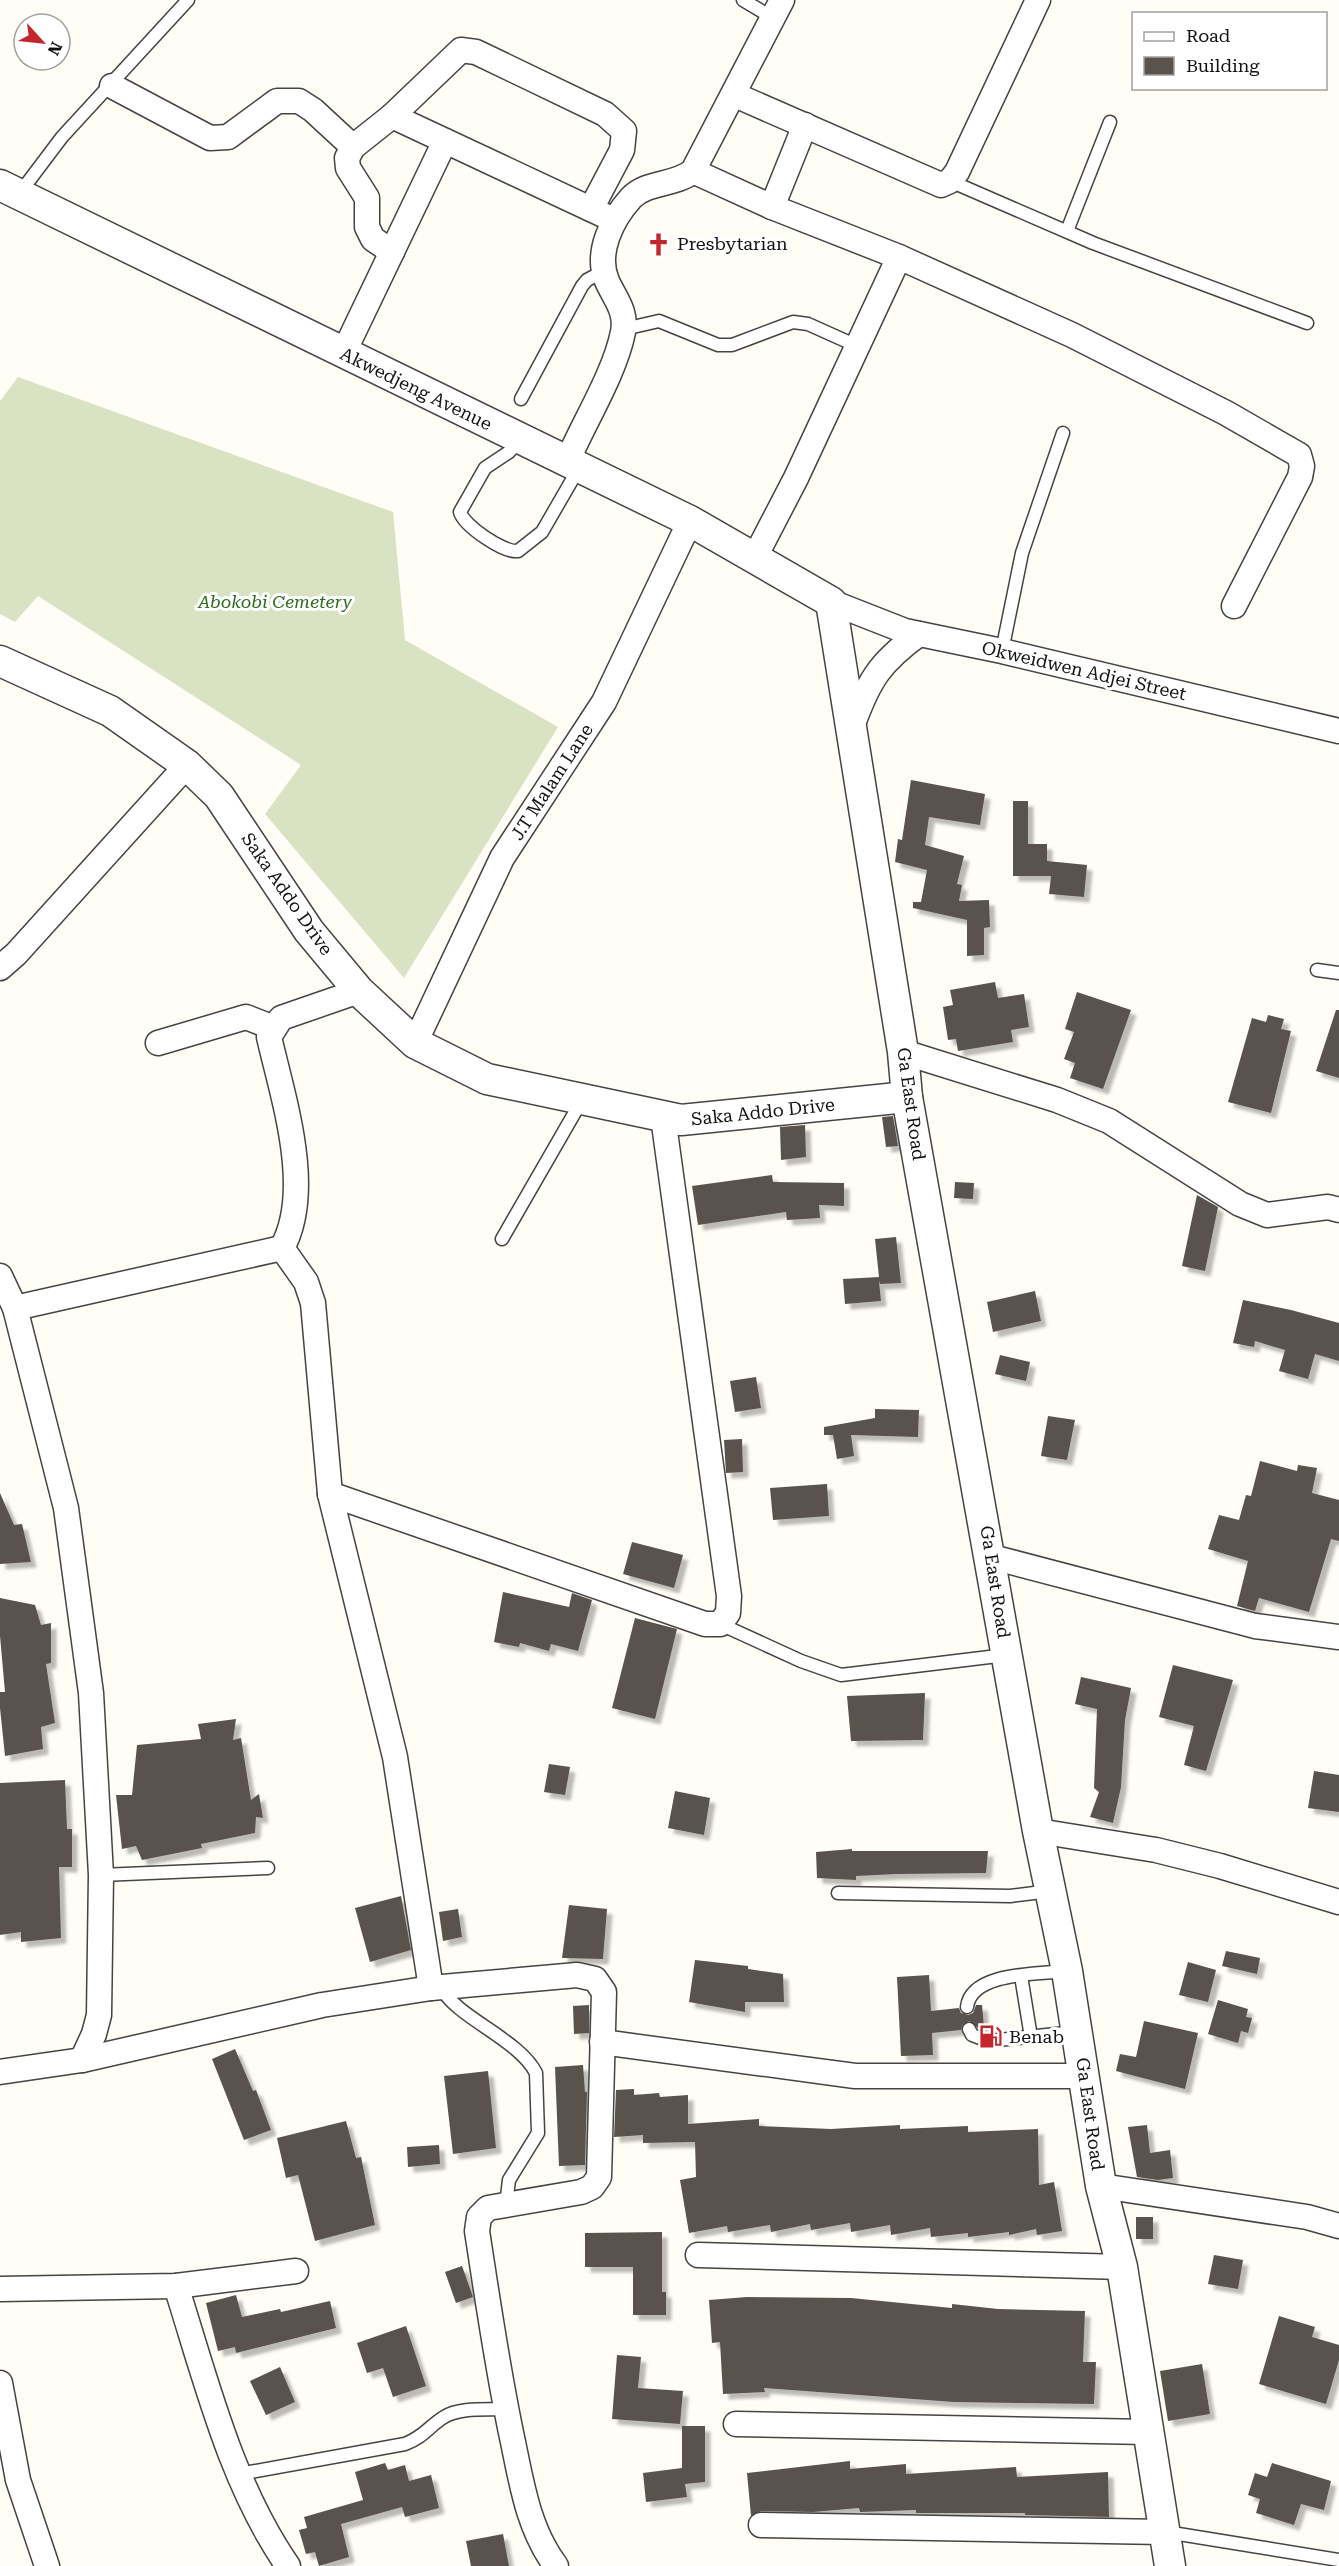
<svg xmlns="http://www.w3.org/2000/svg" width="1339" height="2566" font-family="'Roboto Serif',serif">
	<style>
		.cemetery { fill: #d9e3c4 }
		.building { fill: #5a524d; filter: url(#shadow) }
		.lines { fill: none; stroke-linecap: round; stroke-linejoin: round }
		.service-casing { stroke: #444; stroke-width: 15 }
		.minor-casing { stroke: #444; stroke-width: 27 }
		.tertiary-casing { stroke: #444; stroke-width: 33 }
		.service { stroke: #fff; stroke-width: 12 }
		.minor { stroke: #fff; stroke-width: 24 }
		.tertiary { stroke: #fff; stroke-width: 30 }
		.labels { text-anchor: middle; stroke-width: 6; stroke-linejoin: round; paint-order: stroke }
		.poi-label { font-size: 18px; fill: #111; stroke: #fff; text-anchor: start }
		.street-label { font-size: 18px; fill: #111; stroke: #fff }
		.park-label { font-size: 18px; font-style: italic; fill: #2f6b1f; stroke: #fff }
	</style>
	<defs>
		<filter id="shadow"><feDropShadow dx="5.5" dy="5.5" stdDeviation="1.5" flood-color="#0004"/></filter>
	</defs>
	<rect width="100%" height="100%" fill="#fffdf5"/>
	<polygon class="cemetery" points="18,377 393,512 405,640 558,727 404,978 265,814 301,765 38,596 15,622 0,614 0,401"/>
	<g class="building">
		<polygon points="911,780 985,794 980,825 929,817 925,845 964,856 957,884 962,885 959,901 989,900 990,927 984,928 984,955 967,956 967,920 913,908 913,902 921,902 927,870 895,862 898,839 902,840"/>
		<polygon points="1013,801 1028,801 1028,844 1047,844 1047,861 1087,865 1084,897 1049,894 1051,876 1013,876"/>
		<polygon points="995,982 998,998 1024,994 1029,1027 1011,1030 1013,1042 958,1051 956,1039 948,1040 943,1007 953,1005 950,990"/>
		<polygon points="1077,992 1131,1010 1103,1089 1070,1078 1075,1063 1064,1059 1074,1032 1065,1029"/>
		<polygon points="1336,1010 1339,1010 1339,1078 1316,1071"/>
		<polygon points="1268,1015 1284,1019 1281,1029 1291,1031 1271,1113 1228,1102 1252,1018 1266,1022"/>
		<polygon points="893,1116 898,1146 886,1147 882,1117"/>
		<polygon points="805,1125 806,1157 781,1160 780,1127"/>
		<polygon points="772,1175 773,1182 844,1183 844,1206 819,1205 820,1218 787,1220 786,1212 698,1225 692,1186"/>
		<polygon points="955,1182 974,1183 973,1199 954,1198"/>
		<polygon points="1197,1195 1218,1207 1205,1271 1182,1266"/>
		<polygon points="896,1237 901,1283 880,1284 879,1281 881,1301 845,1304 843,1279 879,1277 875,1239"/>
		<polygon points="1035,1291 1041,1321 993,1332 987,1302"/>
		<polygon points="1243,1300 1291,1310 1339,1323 1339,1361 1315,1354 1308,1379 1279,1371 1285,1350 1255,1341 1254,1347 1233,1343"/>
		<polygon points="1000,1355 1030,1362 1026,1381 995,1374"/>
		<polygon points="756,1377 761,1408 735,1412 730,1381"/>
		<polygon points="875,1409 919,1410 918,1437 851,1435 854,1456 837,1459 833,1435 824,1435 824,1427 875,1418"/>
		<polygon points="1048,1416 1075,1420 1067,1460 1041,1456"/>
		<polygon points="742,1439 743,1472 726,1473 724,1440"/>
		<polygon points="1260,1461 1297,1471 1298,1465 1317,1468 1312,1493 1339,1500 1339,1541 1331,1539 1309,1612 1259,1598 1255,1611 1237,1606 1248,1561 1208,1549 1219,1515 1239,1520 1246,1495 1251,1496"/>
		<polygon points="827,1484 829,1516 773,1520 770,1488"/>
		<polygon points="0,1493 14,1525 22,1524 31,1562 0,1564"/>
		<polygon points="632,1542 683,1555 674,1588 623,1574"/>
		<polygon points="503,1592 569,1607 572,1593 592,1600 578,1651 551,1644 549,1651 520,1643 519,1647 494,1642"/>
		<polygon points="0,1598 35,1605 41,1625 51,1623 51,1663 46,1664 55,1723 41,1727 43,1749 5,1756 0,1708 0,1692 5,1692 0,1636"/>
		<polygon points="635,1618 677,1629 655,1719 612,1708"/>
		<polygon points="1173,1665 1233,1680 1206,1771 1184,1765 1194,1726 1159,1717"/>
		<polygon points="1081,1677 1131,1688 1125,1720 1121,1787 1113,1823 1090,1817 1099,1792 1094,1788 1097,1709 1075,1704"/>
		<polygon points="925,1693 923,1740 851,1741 847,1696"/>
		<polygon points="236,1719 233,1740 241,1738 251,1800 259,1794 263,1818 256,1817 255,1833 201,1844 202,1848 142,1860 136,1846 122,1849 116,1795 132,1795 137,1745 201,1739 198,1724"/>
		<polygon points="549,1764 570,1767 565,1795 544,1792"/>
		<polygon points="1314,1771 1339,1775 1339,1812 1308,1808"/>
		<polygon points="65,1780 67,1829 72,1829 72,1867 59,1867 61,1938 21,1942 21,1932 0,1935 0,1783"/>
		<polygon points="675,1791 710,1798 704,1835 668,1828"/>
		<polygon points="852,1849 852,1851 988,1851 986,1873 897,1874 856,1876 856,1880 817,1878 816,1852"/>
		<polygon points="401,1896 411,1950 370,1962 355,1908"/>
		<polygon points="569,1905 607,1909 603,1959 562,1958"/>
		<polygon points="458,1909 462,1937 443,1941 439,1912"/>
		<polygon points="1226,1951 1260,1958 1257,1974 1222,1966"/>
		<polygon points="695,1960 748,1966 748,1969 783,1974 784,2002 745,2002 745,2012 689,2002"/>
		<polygon points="1188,1962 1216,1970 1208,2002 1179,1995"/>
		<polygon points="929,1975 931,2011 959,2008 961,2013 968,2015 973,2013 976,2005 982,2005 984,2027 978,2028 969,2021 963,2024 961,2030 932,2033 933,2055 901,2056 897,1977"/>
		<polygon points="1218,2000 1248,2009 1246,2017 1252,2018 1248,2033 1241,2031 1238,2043 1208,2034"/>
		<polygon points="589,2005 589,2033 574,2034 573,2006"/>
		<polygon points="1144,2021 1198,2033 1185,2089 1116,2071 1120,2054 1136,2057"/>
		<polygon points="235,2049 253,2091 256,2090 271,2130 244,2140 212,2059"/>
		<polygon points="583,2065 585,2092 587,2092 585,2165 559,2166 555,2067"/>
		<polygon points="488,2071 496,2148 453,2154 444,2076"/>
		<polygon points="634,2089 634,2095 659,2093 660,2097 688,2095 688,2124 759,2119 759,2126 831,2129 900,2125 900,2129 968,2126 968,2132 1038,2129 1039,2185 1054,2182 1062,2231 1037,2235 1036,2229 1009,2235 1009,2232 968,2237 968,2233 931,2237 930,2228 891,2235 890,2225 851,2232 850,2223 811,2230 810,2224 771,2232 770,2225 728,2232 727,2226 689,2233 680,2180 696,2177 695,2142 643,2143 643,2135 614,2137 616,2090"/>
		<polygon points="346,2121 356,2158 361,2157 375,2225 315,2241 298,2175 286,2178 277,2138"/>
		<polygon points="1147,2125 1150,2153 1170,2150 1173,2178 1158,2180 1137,2177 1128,2127"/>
		<polygon points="439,2145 440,2164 408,2167 407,2147"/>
		<rect x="1136" y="2217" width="17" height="22"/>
		<polygon points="662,2232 662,2292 666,2292 666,2315 633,2315 633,2267 585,2267 585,2233"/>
		<polygon points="1214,2255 1243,2260 1238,2289 1208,2284"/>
		<polygon points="462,2266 473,2297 456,2303 445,2272"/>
		<polygon points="236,2295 242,2317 280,2309 281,2312 330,2301 336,2328 236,2353 235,2347 218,2351 206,2303"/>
		<polygon points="747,2297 851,2298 952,2308 952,2304 998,2309 1085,2311 1083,2362 1096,2362 1094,2404 954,2402 764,2388 765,2392 723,2394 720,2342 712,2343 709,2300"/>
		<polygon points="1279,2316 1315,2327 1312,2337 1339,2345 1339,2360 1326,2404 1259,2384"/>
		<polygon points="406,2326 426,2386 393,2397 383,2368 367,2373 357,2343"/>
		<polygon points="617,2355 641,2357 638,2388 683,2391 680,2424 612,2419"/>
		<polygon points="1202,2364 1210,2414 1168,2421 1160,2371"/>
		<polygon points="280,2367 295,2402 266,2415 250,2381"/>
		<polygon points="682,2426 705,2426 705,2482 685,2484 687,2497 646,2502 643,2473 682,2468"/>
		<polygon points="850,2461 850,2469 906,2464 906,2474 1016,2467 1017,2477 1108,2472 1109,2517 1025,2515 1025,2513 916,2513 916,2510 860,2512 859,2508 813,2512 761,2511 751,2516 747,2473"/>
		<polygon points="385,2463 388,2470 405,2465 409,2481 431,2475 439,2508 405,2517 402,2507 341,2524 349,2557 319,2566 315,2552 306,2554 299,2530 307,2528 304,2517 363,2500 355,2472"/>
		<polygon points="1272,2463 1331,2481 1324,2510 1301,2504 1294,2525 1256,2513 1260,2499 1248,2495 1255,2473 1267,2477"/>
		<polygon points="503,2534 509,2566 471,2566 466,2541"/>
	</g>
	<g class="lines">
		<defs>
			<g id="service">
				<polyline points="743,0 773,18"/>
				<polyline points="950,181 1093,243 1307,323"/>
				<polyline points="19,194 62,137 188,0"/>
				<polyline points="1067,231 1110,122"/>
				<polyline points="624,329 659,321 718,345 732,345 793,322 808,324 857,346"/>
				<polyline points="521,399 582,286 587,280 604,271"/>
				<path d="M520 440 509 452 485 468 460 512C464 526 504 553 518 551L542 532 579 468"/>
				<polyline points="1002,651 1022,553 1063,433"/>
				<polyline points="1317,970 1339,973"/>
				<polyline points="502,1239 582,1100"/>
				<polyline points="720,1624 801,1661 841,1675 1006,1655"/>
				<polyline points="101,1875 268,1868"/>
				<polyline points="838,1893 1010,1896 1050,1891"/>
				<polyline points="1021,1976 1031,2037"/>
				<path d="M441 1987C455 2017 519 2039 536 2073L538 2133 509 2180 506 2205"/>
				<path d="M967 2007C971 1972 1039 1974 1066 1971"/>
				<polyline points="969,2029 972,2035 988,2041 1076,2032"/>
				<path d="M239 2474 405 2444C425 2436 428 2427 444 2417 460 2407 487 2410 506 2409"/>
				<polyline points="1166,2532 1339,2560"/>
			</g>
			<g id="minor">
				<polyline points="112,86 210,138 228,137 277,101 299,101 313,110 353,147"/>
				<polyline points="735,95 941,185 950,181 957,172 1038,0"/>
				<polyline points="392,116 461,50 476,52 605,114 624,131 622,150 591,209"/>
				<polyline points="693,171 772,207 899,257 796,478 755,557"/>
				<polyline points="772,207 805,125"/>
				<polyline points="392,252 373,239 367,227 367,198 348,168 347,158 353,147 392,116 614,220"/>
				<polyline points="899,257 1072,335 1226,413 1299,455 1302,466 1300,477 1234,606"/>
				<polyline points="343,354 445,141"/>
				<path d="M567 462C584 422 615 373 623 332 627 311 615 299 607 281 595 253 612 219 631 198 647 181 675 186 693 171L782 0"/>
				<polyline points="831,602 905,631 1002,651 1339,731"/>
				<path d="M853 724C869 680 880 662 919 634"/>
				<polyline points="0,968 16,954 187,765"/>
				<path d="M359 991 281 1018 269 1037C283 1098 314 1190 282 1248L306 1282 313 1303 330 1494 395 1757 431 1988"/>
				<polyline points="158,1043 246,1017 274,1028"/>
				<polyline points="415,1043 502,858 604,702 690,521"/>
				<polyline points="903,1052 1057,1100 1109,1121 1240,1204 1267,1215 1328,1207 1339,1210"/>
				<polyline points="0,1276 15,1308 66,1508 91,1693 101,1875 99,2015 94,2034 82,2060"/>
				<polyline points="15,1308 282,1248"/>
				<polyline points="330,1494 705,1624 720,1624 728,1613 729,1596 663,1117"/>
				<polyline points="992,1557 1255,1626 1339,1637"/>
				<polyline points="1038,1831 1156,1850 1220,1866 1339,1902"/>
				<polyline points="602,2042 855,2076 1085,2076"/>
				<path d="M0 2072 82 2060 322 2005 431 1988 577 1975 595 1979 604 1992 599 2177 592 2187 581 2192 488 2208 479 2217 477 2231C488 2302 498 2373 513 2442 522 2486 529 2530 556 2566"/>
				<polyline points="1101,2186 1307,2217 1339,2226"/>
				<polyline points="698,2255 1122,2267"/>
				<path d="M176 2286C206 2380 231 2484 288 2566"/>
				<polyline points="0,2289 176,2286 296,2271"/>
				<polyline points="0,2383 18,2480 47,2566"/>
				<polyline points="736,2424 1148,2432"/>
				<polyline points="761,2525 1164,2532"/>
			</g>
			<g id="tertiary">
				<polyline points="0,185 690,521 831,602 903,1052 907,1097 1038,1831 1067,1971 1101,2186 1122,2267 1170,2566"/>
				<polyline points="0,661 110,711 187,765 219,796 309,931 359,991 415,1043 487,1079 681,1120 907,1097"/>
			</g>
		</defs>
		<use href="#service" class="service-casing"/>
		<use href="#minor" class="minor-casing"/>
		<use href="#tertiary" class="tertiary-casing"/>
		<use href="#service" class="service"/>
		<use href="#minor" class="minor"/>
		<use href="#tertiary" class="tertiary"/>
	</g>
	<defs>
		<symbol id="church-bare" viewBox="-9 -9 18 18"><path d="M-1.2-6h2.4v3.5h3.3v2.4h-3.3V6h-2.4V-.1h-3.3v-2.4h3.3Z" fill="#c4262e" stroke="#fff" stroke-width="2.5" paint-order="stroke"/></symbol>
		<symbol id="fuel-bare" viewBox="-9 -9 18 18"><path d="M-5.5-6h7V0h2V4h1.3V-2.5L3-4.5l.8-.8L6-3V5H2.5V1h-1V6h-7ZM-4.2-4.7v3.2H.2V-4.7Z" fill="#c4262e" stroke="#fff" stroke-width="2.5" paint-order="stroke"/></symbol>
	</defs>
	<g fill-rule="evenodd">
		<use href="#church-bare" x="642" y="228" width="33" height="33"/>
		<use href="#fuel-bare" x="974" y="2020" width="33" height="33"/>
	</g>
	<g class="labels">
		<g class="poi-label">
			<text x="677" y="250">Presbytarian</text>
			<text x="1009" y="2043">Benab</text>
		</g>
		<g class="street-label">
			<text transform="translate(416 389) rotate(26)" y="6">Akwedjeng Avenue</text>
			<text transform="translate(1084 671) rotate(13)" y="6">Okweidwen Adjei Street</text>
			<text transform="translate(552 782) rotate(-57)" y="6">J.T Malam Lane</text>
			<text transform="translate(287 894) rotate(55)" y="6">Saka Addo Drive</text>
			<text transform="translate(911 1104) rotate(82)" y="6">Ga East Road</text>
			<text transform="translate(763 1112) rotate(-6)" y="6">Saka Addo Drive</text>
			<text transform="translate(995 1582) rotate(81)" y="6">Ga East Road</text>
			<text transform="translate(1090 2114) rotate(82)" y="6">Ga East Road</text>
		</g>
		<g class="park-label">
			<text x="275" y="608">Abokobi Cemetery</text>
		</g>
	</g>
	<rect x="1132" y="12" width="195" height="78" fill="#ffffff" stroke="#a0a0a0" stroke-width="1.5"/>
	<rect x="1144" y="32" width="30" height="9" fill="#ffffff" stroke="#a0a0a0" stroke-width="1.5"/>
	<text x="1186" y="42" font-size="18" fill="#111111">Road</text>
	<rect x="1144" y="57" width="30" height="18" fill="#5a524d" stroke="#a0a0a0" stroke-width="1.5"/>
	<text x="1186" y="72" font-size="18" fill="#111111">Building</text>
	<g transform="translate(42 42) rotate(117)"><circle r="28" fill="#ffffff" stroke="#a0a0a0" stroke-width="1.5"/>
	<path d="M0-4.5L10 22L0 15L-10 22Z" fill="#c4262e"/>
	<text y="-9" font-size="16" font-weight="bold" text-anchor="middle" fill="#111111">N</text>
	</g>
</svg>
